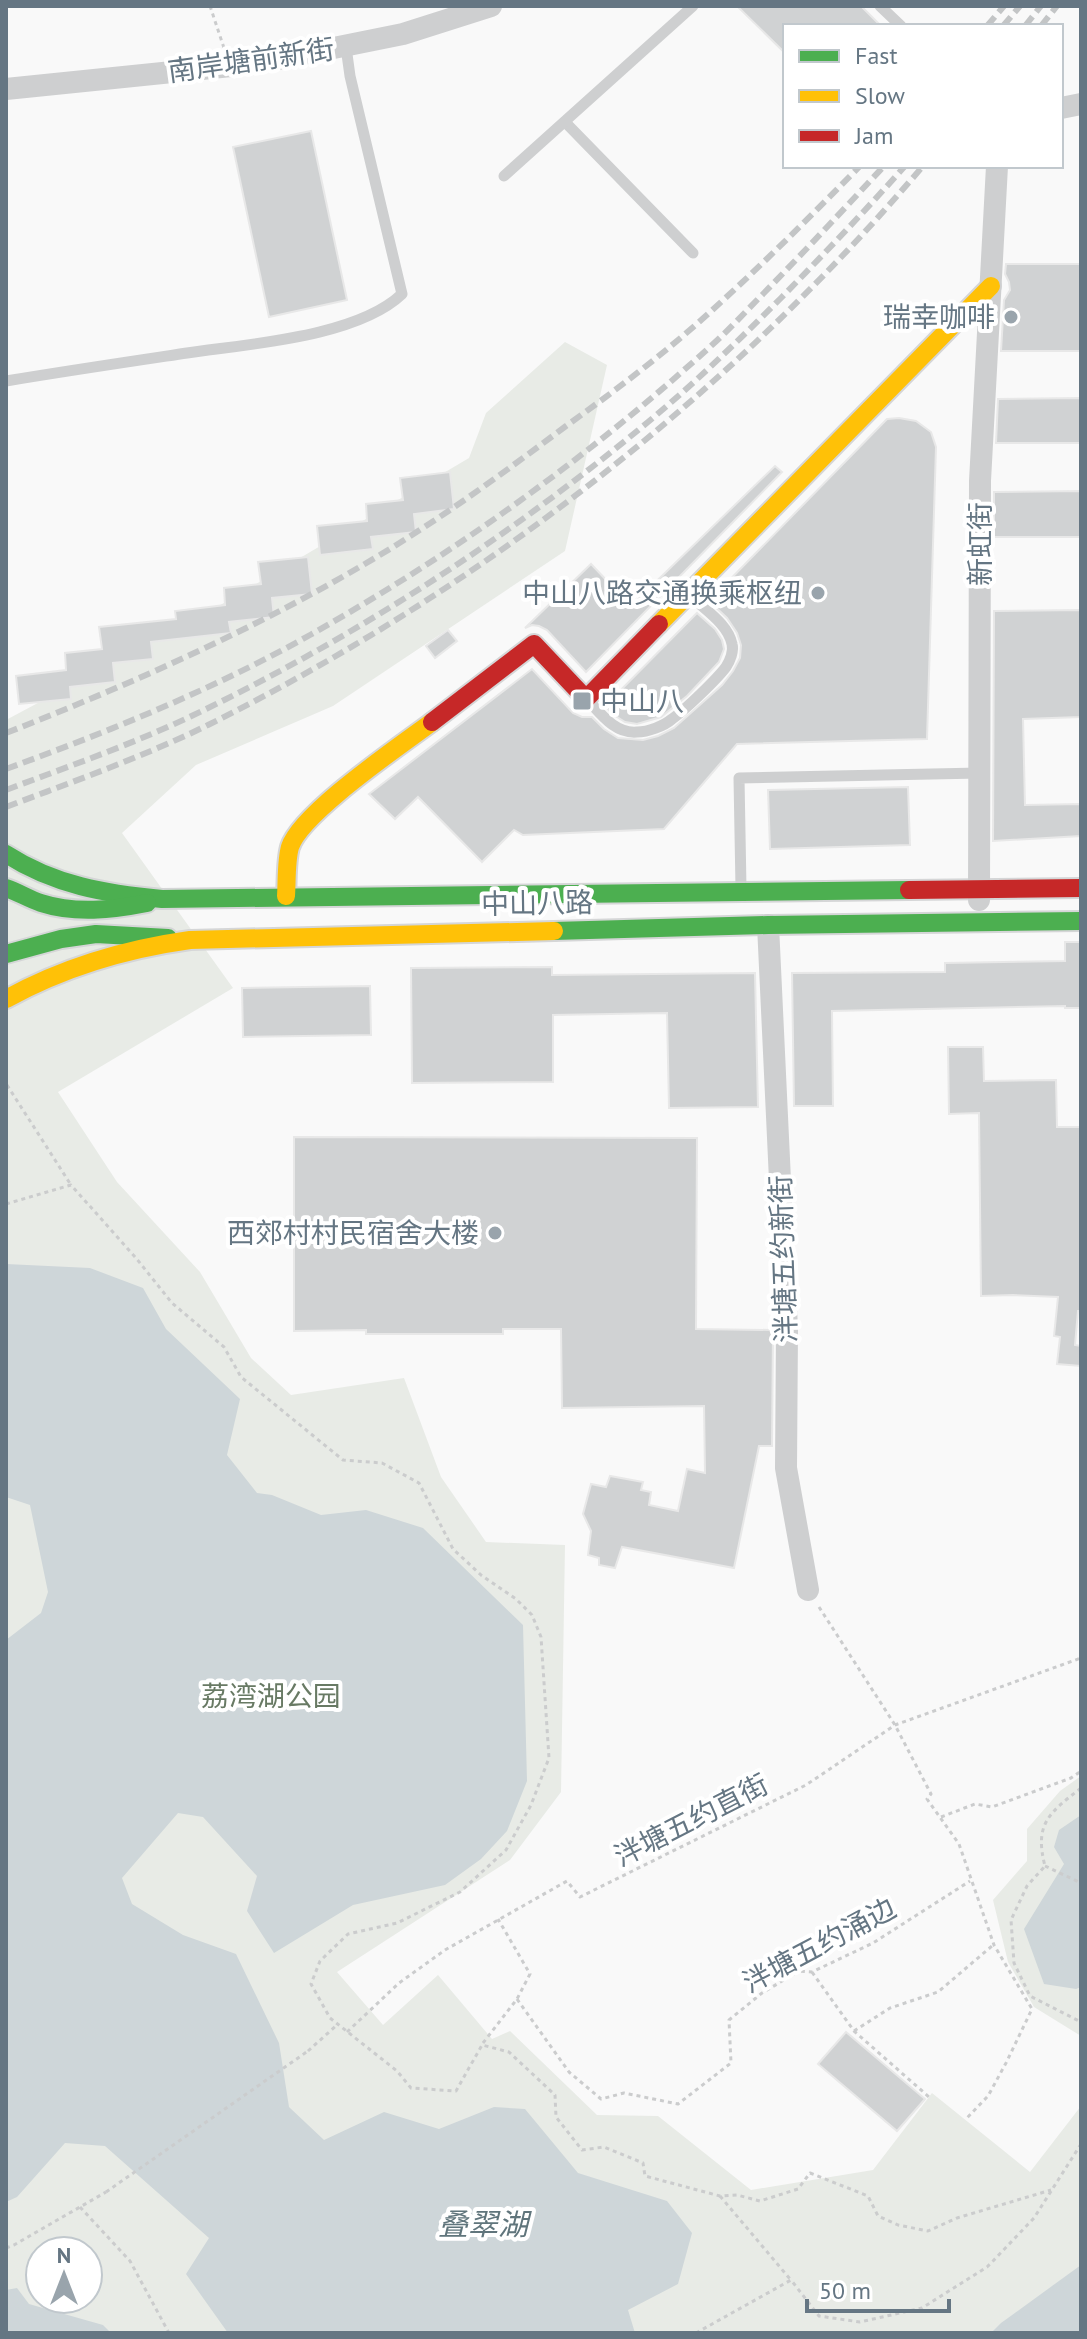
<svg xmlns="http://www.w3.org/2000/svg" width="1087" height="2339" font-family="'PT Sans','Noto Sans SC',sans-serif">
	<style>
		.green { fill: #e8ebe6; fill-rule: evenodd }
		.water { fill: #ced6d9 }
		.building { fill: #d0d2d3; stroke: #e8e8e8; stroke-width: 2 }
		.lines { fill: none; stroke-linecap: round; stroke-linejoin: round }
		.fast-casing { stroke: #d5d6d7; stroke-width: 22 }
		.slow-casing { stroke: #d5d6d7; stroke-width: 22 }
		.jam-casing { stroke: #d5d6d7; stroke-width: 22 }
		.path { stroke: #cbcccd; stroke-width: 3; stroke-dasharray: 4 4; stroke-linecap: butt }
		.lane { stroke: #cecfd0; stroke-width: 11 }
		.street { stroke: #cecfd0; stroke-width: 22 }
		.fast { stroke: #4caf50; stroke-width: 18 }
		.slow { stroke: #ffc107; stroke-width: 18 }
		.jam { stroke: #c62828; stroke-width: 18 }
		.rail { stroke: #c3c5c6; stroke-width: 6; stroke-dasharray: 12 6; stroke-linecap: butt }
		.path-bridge { stroke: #cbcccd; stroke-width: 3; stroke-dasharray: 4 4; stroke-linecap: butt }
		.poi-dot { fill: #99a4ac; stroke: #fff; stroke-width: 3 }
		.labels { text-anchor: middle; stroke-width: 8; stroke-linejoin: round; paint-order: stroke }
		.street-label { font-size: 28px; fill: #657683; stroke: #fff }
		.poi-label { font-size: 28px; fill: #657683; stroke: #fff; text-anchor: end }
		.park-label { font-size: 28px; fill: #687a64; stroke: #fff }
		.water-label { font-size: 30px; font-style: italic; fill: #60757c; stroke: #fff }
	</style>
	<rect width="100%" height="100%" fill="#f9f9f9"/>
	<g class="green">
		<path d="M565 342 607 365 565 551 333 706 196 765 122 833 233 988 58 1092 117 1182 200 1272 251 1358 291 1395 404 1378 441 1477 486 1542 565 1545 561 1792 510 1860 337 1972 383 2025 438 1975 492 2039 510 2031 597 2115 658 2116 751 2190 873 2170 932 2093 1030 2172 1081 2106V2333H6V720L212 610 469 458 486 413ZM40 2251H88V2299H40Z"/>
		<polygon points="1081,1776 1081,2036 1034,2007 1008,1962 993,1900 1027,1861 1027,1829 1060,1791"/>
	</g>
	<g class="water">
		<polygon points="6,1264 90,1268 143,1288 166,1329 240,1399 227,1455 257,1493 272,1495 321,1515 366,1510 423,1528 523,1625 527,1781 507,1831 481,1859 445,1885 353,1905 274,1953 247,1911 257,1876 203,1817 178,1813 122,1878 132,1904 183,1935 236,1954 279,2043 289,2107 324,2140 384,2112 439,2129 494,2107 525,2109 578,2173 667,2201 692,2233 678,2284 628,2310 635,2333 228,2333 186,2274 209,2238 105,2146 65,2143 17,2197 6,2202 6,1640 41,1613 48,1592 30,1505 6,1497"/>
		<polygon points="1081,1815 1081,1987 1076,1989 1044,1984 1024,1929 1064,1864 1054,1847 1059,1830"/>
		<polygon points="1081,2265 1081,2333 991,2333 1001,2323"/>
		<polygon points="17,2288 29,2304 103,2325 111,2333 6,2333 6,2290"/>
	</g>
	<g class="building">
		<polygon points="737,6 861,6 881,26 785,26 785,53"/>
		<polygon points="311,131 347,300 269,317 233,147"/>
		<polygon points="1006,264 1081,264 1081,351 1001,351 1004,300 1010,290 1009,282 1005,274"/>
		<polygon points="1081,398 1081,443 996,443 998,399"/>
		<polygon points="899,418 916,421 931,432 936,447 927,739 737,744 664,829 523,835 514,830 482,862 418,797 395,819 369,794 532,669 573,713 582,717 592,717 604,729 618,738 643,740 658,736 674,728 722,685 733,671 740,658 741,645 737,633 727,618 709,601 887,419"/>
		<polygon points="775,466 782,472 586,672 547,630 539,626 532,625 525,628 591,564 631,606"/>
		<polygon points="450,472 454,509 414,514 416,532 371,537 373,549 320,555 317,526 367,521 366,504 403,500 400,478"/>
		<polygon points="1081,491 1081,537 994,537 994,492"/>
		<polygon points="308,557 312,594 272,598 274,617 229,622 231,633 151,642 153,659 113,663 115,682 70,687 71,699 19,704 16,676 66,670 65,653 102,649 99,627 176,619 175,611 225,605 224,588 261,584 258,562"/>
		<polygon points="1081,610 1081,717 1023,719 1025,805 1081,804 1081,836 993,841 994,611"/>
		<polygon points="697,613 715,629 722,640 724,649 719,662 687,696 661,717 637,724 625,722 614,715 605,706"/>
		<polygon points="448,630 457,641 435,658 426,646"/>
		<polygon points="908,787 910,845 770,849 768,790"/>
		<polygon points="1065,942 1081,942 1081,1008 1065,1008 1065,1006 832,1011 833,1106 794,1106 792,973 945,972 945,963 1065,961"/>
		<polygon points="552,967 552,975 755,973 758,1107 669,1108 667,1013 553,1015 553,1082 412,1083 411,968"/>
		<polygon points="370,986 371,1035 243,1037 242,988"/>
		<polygon points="948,1047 983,1047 984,1081 1056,1080 1057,1127 1081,1127 1081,1311 1078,1311 1075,1345 1081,1346 1081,1366 1057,1364 1060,1337 1054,1336 1058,1297 1013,1295 981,1296 979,1113 949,1114"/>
		<polygon points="294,1137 697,1138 696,1329 773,1330 772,1446 759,1446 734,1568 622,1547 615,1568 599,1565 599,1558 588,1555 591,1531 583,1514 591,1484 606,1487 610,1476 643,1482 641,1490 651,1492 649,1505 678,1511 687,1469 705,1473 704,1406 562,1408 561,1329 503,1329 503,1334 366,1334 366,1330 294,1331"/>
		<polygon points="846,2032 925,2099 897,2131 818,2064"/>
	</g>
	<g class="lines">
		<defs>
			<g id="fast">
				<path d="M6 854C54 885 106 894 162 899L909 890"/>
				<path d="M6 888C18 892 29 899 41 903 75 914 112 910 147 903"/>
				<polyline points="554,931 768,925 1081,921"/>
				<polyline points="6,954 61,939 96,934 168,938"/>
			</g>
			<g id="slow">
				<polyline points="659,624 991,286"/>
				<path d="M286 896C287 881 286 861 290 847 301 813 400 746 432 722"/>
				<path d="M6 999C64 967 125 949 190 940L554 931"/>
			</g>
			<g id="jam">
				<polyline points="432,722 534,644 586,699 659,624"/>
				<polyline points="909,890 1081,888"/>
			</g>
		</defs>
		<use href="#fast" class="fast-casing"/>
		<use href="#slow" class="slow-casing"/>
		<use href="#jam" class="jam-casing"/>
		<g class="path">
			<polyline points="210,6 224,48"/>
			<polyline points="7,1085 71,1185"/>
			<polyline points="6,1204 71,1185 136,1258 172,1303 224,1347 241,1377 343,1460 382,1463 419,1483 453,1549 481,1575 516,1599 532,1615 541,1637 549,1758 531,1805 506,1850 460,1892 397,1923 348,1934 320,1961 311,1984 330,2018 397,2071 411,2088 456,2091 482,2045 509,2052 555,2095 556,2117 582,2150 604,2147 643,2163 645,2176 720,2196 737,2195 760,2201 798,2189 810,2173 868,2196 878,2216 898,2225 928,2231 957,2218 1051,2190"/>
			<polyline points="819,1607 895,1725 931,1794 927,1799 959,1844 994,1945 1032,2009 1006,2063 988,2096 965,2120"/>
			<path d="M1081 1788C1049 1813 1034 1824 1045 1866L1027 1886 1011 1920 1014 1963 1030 1996 1081 2022"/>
			<polyline points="941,1817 975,1804 992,1807 1071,1778 1081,1771"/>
			<polyline points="1045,1866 1081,1883"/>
			<polyline points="812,1972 854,2031 929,2097"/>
			<polyline points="517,1999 569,2072 601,2099 624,2093 678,2104 731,2063 729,2020 762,1993 799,1971 812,1972 873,1943 970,1881"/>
			<polyline points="854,2031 890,2008 938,1992 992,1946"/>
			<polyline points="347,2032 399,1983 445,1950 567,1881 580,1897 806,1785 895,1725 1081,1658"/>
			<polyline points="483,2043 517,1999 530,1974 498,1919"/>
			<polyline points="308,2051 338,2024"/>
			<polyline points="720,2196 790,2279"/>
			<polyline points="80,2207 130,2261 169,2333"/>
			<polyline points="6,2248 14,2245 106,2192"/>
			<polyline points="696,2333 791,2280 819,2316 860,2322 922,2308 987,2267 993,2261 1034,2218 1081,2144"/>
		</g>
		<g class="lane">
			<polyline points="880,6 901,26"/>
			<polyline points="565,122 693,253"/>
			<polyline points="504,176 693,6"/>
			<path d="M6 381C66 371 127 362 187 353 248 344 357 337 402 294L350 76 346 47"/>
			<path d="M587 699C601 714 615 734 637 732 648 732 664 726 672 719 685 710 717 679 726 667 730 661 734 651 732 644 728 624 705 610 692 597"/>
			<polyline points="741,888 739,778 980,773"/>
		</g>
		<g class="street">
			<polyline points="6,89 231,66 284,58 403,34 491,6"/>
			<polyline points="1061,108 1081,104"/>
			<polyline points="979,900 980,481 997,166"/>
			<polyline points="768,925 787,1329 786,1468 808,1590"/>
		</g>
		<use href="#fast" class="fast"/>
		<use href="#slow" class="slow"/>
		<use href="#jam" class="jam"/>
		<g class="rail">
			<polyline points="987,26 1004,6"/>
			<polyline points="1003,26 1020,6"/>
			<polyline points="1025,26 1041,6"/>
			<polyline points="1041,26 1057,6"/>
			<path d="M6 733C139 681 271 622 393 547 453 510 510 468 566 426 612 393 657 359 699 322 755 272 808 219 860 166"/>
			<path d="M6 769C110 731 214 689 310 635 454 554 590 456 712 345 730 329 746 311 763 294 804 252 844 209 884 166"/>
			<path d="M6 790C72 765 139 742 202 711 362 633 512 535 648 422 695 383 738 341 781 298 823 255 865 211 905 166"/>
			<path d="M6 807C74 781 143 757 208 725 479 590 727 397 923 166"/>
		</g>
		<polyline class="path-bridge" points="106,2192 308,2051"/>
	</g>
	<g class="poi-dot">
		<circle cx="1011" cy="317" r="8"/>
		<circle cx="818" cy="593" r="8"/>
		<rect x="572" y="691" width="20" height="20" rx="4"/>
		<circle cx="495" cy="1233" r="8"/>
	</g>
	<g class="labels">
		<g class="street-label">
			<text transform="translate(251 60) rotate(-8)" y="10">南岸塘前新街</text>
			<text transform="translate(980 544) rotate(-90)" y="10">新虹街</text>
			<text transform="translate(537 903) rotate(-1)" y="10">中山八路</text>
			<text transform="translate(783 1259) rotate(-92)" y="10">泮塘五约新街</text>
			<text transform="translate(691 1820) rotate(-27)" y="10">泮塘五约直街</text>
			<text transform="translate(819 1945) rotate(-28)" y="10">泮塘五约涌边</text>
		</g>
		<g class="poi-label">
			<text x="995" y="327">瑞幸咖啡</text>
			<text x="802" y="603">中山八路交通换乘枢纽</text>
			<text x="600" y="711" text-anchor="start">中山八</text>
			<text x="479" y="1243">西郊村村民宿舍大楼</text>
		</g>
		<g class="park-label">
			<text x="271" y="1706">荔湾湖公园</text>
		</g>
		<g class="water-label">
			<text x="483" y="2235">叠翠湖</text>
		</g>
	</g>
	<rect width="1087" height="2339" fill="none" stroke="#657683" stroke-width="16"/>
	<rect x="783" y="24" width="280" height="144" fill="#ffffff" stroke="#c1c8cd" stroke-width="2"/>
	<rect x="799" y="50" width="40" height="12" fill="#4caf50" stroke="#c1c8cd" stroke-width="2"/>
	<text x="855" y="64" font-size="24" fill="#657683">Fast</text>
	<rect x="799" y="90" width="40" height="12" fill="#ffc107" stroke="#c1c8cd" stroke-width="2"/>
	<text x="855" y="104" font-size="24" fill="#657683">Slow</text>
	<rect x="799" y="130" width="40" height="12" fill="#c62828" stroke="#c1c8cd" stroke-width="2"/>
	<text x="855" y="144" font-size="24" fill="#657683">Jam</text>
	<g transform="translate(64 2275)"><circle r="38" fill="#ffffff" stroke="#c1c8cd" stroke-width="2"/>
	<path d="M0-6L14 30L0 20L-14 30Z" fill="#99a4ac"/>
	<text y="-12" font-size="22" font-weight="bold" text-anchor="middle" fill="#657683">N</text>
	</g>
	<path d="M807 2299v12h142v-12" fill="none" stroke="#657683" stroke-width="4"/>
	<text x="819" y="2299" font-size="24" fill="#657683" stroke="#ffffff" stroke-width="6" paint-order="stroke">50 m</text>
</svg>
